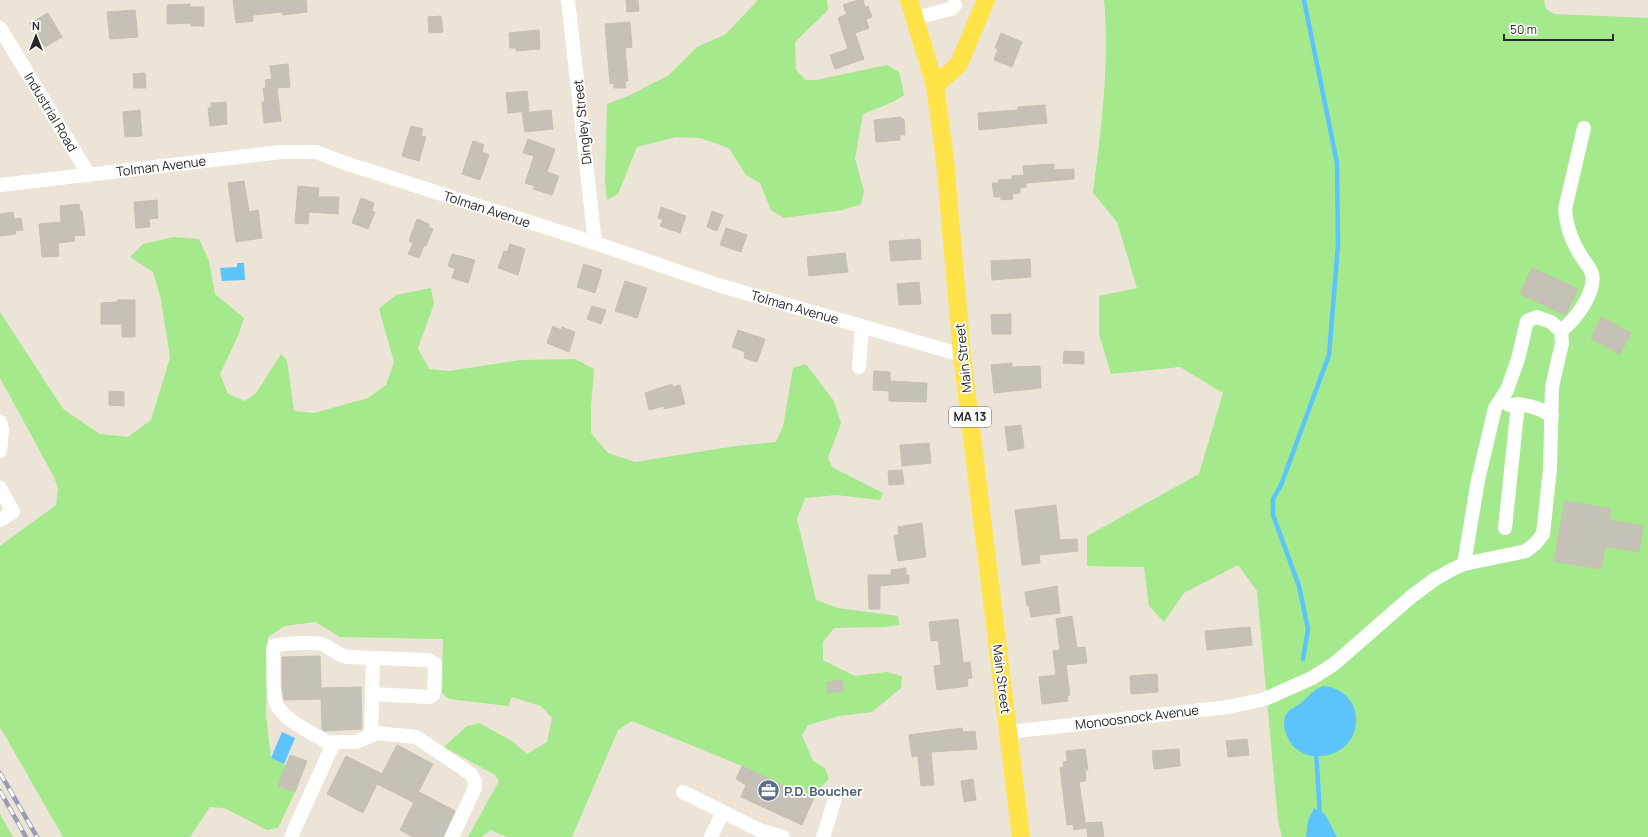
<svg xmlns="http://www.w3.org/2000/svg" width="1648" height="837" font-family="Manrope,sans-serif">
	<style>
		.green { fill: #a4e98c }
		.water { fill: #5cc4fb }
		.lines { fill: none; stroke-linecap: round; stroke-linejoin: round }
		.stream { stroke: #5cc4fb; stroke-width: 4.5 }
		.building { fill: #c6c1b6; stroke: #c7c0b0 }
		.minor { stroke: #fff; stroke-width: 14 }
		.major { stroke: #ffe348; stroke-width: 18 }
		.rail-casing { stroke: #999bb4; stroke-width: 4.5 }
		.rail { stroke: #fff; stroke-width: 3; stroke-dasharray: 9; stroke-linecap: butt }
		.labels { text-anchor: middle; stroke-width: 3.5; stroke-linejoin: round; paint-order: stroke }
		.shield { fill: #fff; stroke: #686868; stroke-width: 1 }
		.shield-label { font-size: 12px; font-weight: bold; fill: #272727 }
		.street-label { font-size: 13px; fill: #272727; stroke: #fff }
		.service-label { font-size: 13px; font-weight: bold; fill: #4e5e75; stroke: #fff; text-anchor: start }
	</style>
	<rect width="100%" height="100%" fill="#ece4d6"/>
	<g class="green">
		<polygon points="758,0 827,0 828,10 795,42 796,70 806,80 816,80 887,65 899,72 904,95 893,102 863,114 855,159 864,191 861,204 843,210 784,218 771,210 760,183 746,175 729,148 700,138 676,137 637,147 618,194 607,200 605,182 607,104 628,96 669,75 697,47 726,34"/>
		<path d="M1104 0H1544L1546 9 1554 14 1648 18V837H1282L1278 821 1257 591 1238 565 1184 593 1164 622 1149 606 1144 567 1087 566V536L1199 474 1223 393 1180 367 1111 374 1099 334V296L1137 288 1117 222 1093 193C1101 129 1110 65 1104 0Z"/>
		<polygon points="173,237 199,239 209,261 215,294 244,318 238,336 220,374 228,394 245,401 257,392 281,354 287,360 294,411 314,413 368,398 386,385 394,362 379,309 396,295 431,288 434,304 418,348 429,369 449,371 520,360 575,359 594,369 591,406 591,433 608,453 635,462 736,446 776,442 783,427 793,368 806,364 834,401 841,423 828,458 832,467 883,493 880,500 836,495 805,498 797,519 816,600 838,608 898,616 899,625 884,627 834,628 823,642 823,660 855,676 887,672 902,676 901,688 872,712 839,716 808,725 802,735 813,761 825,768 829,779 815,793 814,800 742,766 632,721 618,730 572,837 507,837 491,830 481,837 468,837 499,781 495,775 444,747 467,726 479,723 512,741 527,754 547,742 552,718 541,706 512,697 508,706 449,699 442,693 443,639 340,637 315,622 285,626 268,637 266,715 271,758 286,765 295,792 278,828 267,830 224,808 210,807 190,837 63,837 0,727 0,546 56,505 58,489 54,477 0,378 0,312 63,409 100,434 128,437 151,420 170,358 161,299 153,272 130,257 143,244"/>
		<polygon points="0,814 13,837 0,837"/>
	</g>
	<g class="water">
		<polygon points="237,263 244,263 245,280 222,281 220,268 237,267"/>
		<path d="M1324 686C1369 691 1366 754 1320 756 1310 757 1303 754 1295 748 1287 740 1279 722 1288 712 1291 708 1298 706 1302 702 1310 695 1314 689 1324 686Z"/>
		<polygon points="282,732 295,738 284,764 271,758"/>
		<polygon points="1314,808 1325,814 1337,837 1306,837 1308,821"/>
	</g>
	<g class="lines">
		<g class="stream">
			<polyline points="1303,659 1308,629 1299,586 1273,515 1273,499 1281,485 1329,355 1338,245 1337,163 1304,0"/>
			<polyline points="1316,751 1320,815"/>
		</g>
	</g>
	<g class="building">
		<polygon points="233,0 306,0 307,12 283,15 282,12 253,15 253,21 236,23"/>
		<polygon points="626,0 638,0 639,11 627,12"/>
		<polygon points="858,0 863,0 865,7 868,6 872,17 866,19 869,28 855,33 864,59 835,69 830,55 848,49 838,18 847,14 843,5"/>
		<polygon points="190,4 190,7 204,7 204,26 191,26 191,23 167,24 167,5"/>
		<polygon points="135,10 138,37 110,39 107,12"/>
		<polygon points="48,13 62,37 45,47 30,23"/>
		<polygon points="441,16 443,32 429,33 428,17"/>
		<polygon points="630,22 632,47 625,48 628,81 625,81 626,88 614,88 614,83 610,84 605,24"/>
		<polygon points="539,30 540,49 516,51 516,48 510,48 509,33"/>
		<polygon points="1001,33 1022,42 1012,67 994,60 998,49 995,48"/>
		<polygon points="288,64 290,87 277,88 281,121 264,123 262,102 265,102 263,88 266,88 265,80 272,79 270,66"/>
		<polygon points="145,73 146,88 134,88 133,74"/>
		<polygon points="527,91 529,111 508,113 506,93"/>
		<polygon points="226,102 227,124 210,126 208,108 211,108 211,103"/>
		<polygon points="1045,105 1047,123 979,130 978,113 1018,110 1018,107"/>
		<polygon points="140,110 142,136 125,137 123,112"/>
		<polygon points="551,110 553,129 525,132 522,113"/>
		<polygon points="901,117 901,119 904,119 905,135 900,135 900,140 876,142 874,120"/>
		<polygon points="411,126 423,129 421,136 426,137 419,161 402,156"/>
		<polygon points="528,139 555,149 547,172 559,176 552,195 533,189 535,186 525,183 534,156 523,153"/>
		<polygon points="473,141 484,145 482,152 489,155 480,180 462,174"/>
		<polygon points="1054,164 1054,170 1074,169 1074,179 1026,183 1026,187 1020,188 1020,193 1012,194 1013,199 1001,200 1001,197 994,197 992,183 999,183 998,180 1012,179 1012,176 1024,175 1023,166"/>
		<polygon points="244,181 249,212 258,210 262,238 236,242 228,183"/>
		<polygon points="298,186 319,188 318,197 339,197 338,214 309,212 308,224 295,223"/>
		<polygon points="361,198 374,203 372,211 375,212 368,229 352,223"/>
		<polygon points="157,200 158,218 149,219 150,227 136,228 134,202"/>
		<polygon points="79,204 80,211 82,211 85,235 74,236 75,241 58,243 59,256 42,257 39,224 61,222 60,206"/>
		<polygon points="661,207 686,216 680,233 660,226 663,220 658,218"/>
		<polygon points="712,211 723,215 717,231 707,227"/>
		<polygon points="13,212 14,219 21,218 23,230 15,231 16,234 0,236 0,214"/>
		<polygon points="417,219 429,224 428,227 433,229 426,246 424,245 419,258 408,254 413,243 409,241"/>
		<polygon points="726,228 747,235 741,252 720,245"/>
		<polygon points="920,239 921,259 891,261 889,241"/>
		<polygon points="510,244 525,249 518,275 498,268 504,251 507,252"/>
		<polygon points="845,253 848,272 809,276 807,257"/>
		<polygon points="452,254 475,260 468,283 452,278 455,269 448,266"/>
		<polygon points="1030,259 1031,277 992,280 991,261"/>
		<polygon points="584,264 602,270 595,293 577,287"/>
		<polygon points="1532,268 1578,289 1565,315 1520,294"/>
		<polygon points="625,281 647,288 637,318 615,311"/>
		<polygon points="919,282 921,304 899,305 897,284"/>
		<polygon points="117,300 135,300 135,337 122,337 122,324 101,324 101,303 117,302"/>
		<polygon points="592,306 606,310 601,324 587,319"/>
		<polygon points="1011,314 1011,334 992,334 991,315"/>
		<polygon points="1601,317 1631,333 1620,354 1591,338"/>
		<polygon points="553,326 561,330 562,327 575,332 569,352 547,343"/>
		<polygon points="738,330 765,339 757,362 744,358 745,352 732,347"/>
		<polygon points="1064,351 1084,352 1084,364 1063,363"/>
		<polygon points="1012,363 1012,367 1040,366 1041,388 994,393 991,365"/>
		<polygon points="874,371 890,372 890,381 927,383 926,402 889,401 889,391 873,390"/>
		<polygon points="672,384 673,387 680,385 685,404 664,409 664,406 649,410 645,393"/>
		<polygon points="109,391 124,392 124,406 109,405"/>
		<polygon points="1021,425 1024,448 1008,451 1005,427"/>
		<polygon points="929,443 931,463 902,466 900,445"/>
		<polygon points="902,470 904,484 889,485 888,471"/>
		<polygon points="1565,501 1611,509 1609,520 1643,526 1639,552 1605,546 1601,569 1554,561"/>
		<polygon points="1056,505 1060,540 1077,539 1078,551 1039,555 1040,563 1022,565 1015,510"/>
		<polygon points="922,523 926,557 898,561 894,536 899,535 898,527"/>
		<polygon points="906,568 906,575 909,575 909,583 880,586 880,609 869,609 868,575 891,575 891,570"/>
		<polygon points="1057,586 1060,613 1031,617 1029,605 1027,606 1025,592"/>
		<polygon points="1072,616 1077,648 1085,647 1087,663 1066,665 1070,695 1067,696 1068,701 1042,704 1039,677 1056,675 1053,651 1060,650 1056,619"/>
		<polygon points="958,619 963,663 970,662 972,678 967,679 968,686 937,690 934,666 941,665 938,640 931,641 929,622"/>
		<polygon points="1250,627 1252,645 1207,650 1205,631"/>
		<polygon points="320,656 321,688 361,687 362,729 324,731 322,729 321,699 284,700 282,687 282,657"/>
		<polygon points="1157,674 1158,692 1131,694 1130,676"/>
		<polygon points="842,680 843,691 828,693 827,682"/>
		<polygon points="962,728 963,732 975,731 977,749 931,752 934,785 921,786 918,756 912,757 909,735"/>
		<polygon points="1247,739 1249,755 1228,757 1226,741"/>
		<polygon points="397,745 433,764 413,802 377,784 363,813 327,794 346,756 382,774"/>
		<polygon points="1085,749 1088,770 1085,770 1086,781 1079,782 1086,828 1074,830 1073,824 1067,825 1060,768 1064,767 1063,762 1067,761 1066,751"/>
		<polygon points="1179,749 1180,766 1154,769 1152,751"/>
		<polygon points="290,755 307,761 295,792 278,786"/>
		<polygon points="742,766 813,800 802,825 741,797 746,785 736,779"/>
		<polygon points="973,779 976,800 964,802 961,781"/>
		<polygon points="419,792 455,811 443,837 413,837 400,830"/>
		<polygon points="1102,822 1104,837 1088,837 1086,823"/>
	</g>
	<g class="lines">
		<g class="minor">
			<polyline points="568,0 595,243"/>
			<polyline points="915,18 951,9 955,5"/>
			<polyline points="0,28 89,175"/>
			<polyline points="0,185 281,152 316,152 345,163 595,243 718,285 962,355"/>
			<path d="M1561 331C1575 320 1596 293 1592 274 1590 267 1584 261 1581 256 1572 242 1566 226 1565 209L1584 128"/>
			<polyline points="859,367 862,326"/>
			<path d="M1509 405C1525 403 1538 407 1552 416"/>
			<polyline points="0,422 2,429 0,451"/>
			<polyline points="0,488 13,512 0,520"/>
			<polyline points="1505,528 1518,404"/>
			<polyline points="1009,732 1228,707 1265,699 1312,678 1334,664 1412,596 1435,579 1453,569 1464,564 1526,551 1536,543 1543,534 1550,469 1552,387 1562,343 1561,331 1551,322 1537,317 1527,321 1518,359 1507,390 1495,408 1478,480 1464,564"/>
			<polyline points="371,735 373,658"/>
			<path d="M332 745C316 735 279 719 275 700 272 684 274 666 273 650L274 646C283 643 313 642 322 644 330 647 335 654 347 657L428 660 435 664 434 691 433 695 429 697 372 694"/>
			<polyline points="683,792 759,830 783,837"/>
			<polyline points="291,837 334,742 356,742 377,733 416,737 471,774 475,782 475,788 452,837"/>
			<polyline points="711,837 723,812"/>
			<polyline points="823,837 836,796"/>
		</g>
		<g class="major">
			<polyline points="909,0 935,86 945,160 962,355 1021,837"/>
			<polyline points="935,86 959,64 986,0"/>
		</g>
		<defs>
			<g id="rail">
				<polyline points="0,773 37,837"/>
				<polyline points="0,791 26,837"/>
			</g>
		</defs>
		<use href="#rail" class="rail-casing"/>
		<use href="#rail" class="rail"/>
	</g>
	<defs>
		<symbol id="office-disc" viewBox="-11 -11 22 22"><circle r="9.5" fill="#5c6f8a" stroke="#fff"/><path d="M-6-3h4V-5.5h4V-3h4V5H-6ZM-1-4.5V-3h2v-1.5ZM-6 0V1H6V0Z" fill="#fff"/></symbol>
	</defs>
	<g fill-rule="evenodd">
		<use href="#office-disc" x="756" y="778" width="25" height="25"/>
	</g>
	<g class="labels">
		<rect class="shield" x="949" y="407" width="42" height="20" rx="3"/>
		<g class="shield-label">
			<text x="970" y="421">MA 13</text>
		</g>
		<g class="street-label">
			<text transform="translate(51 112) rotate(59)" y="5">Industrial Road</text>
			<text transform="translate(582 122) rotate(-96)" y="5">Dingley Street</text>
			<text transform="translate(161 166) rotate(-7)" y="5">Tolman Avenue</text>
			<text transform="translate(487 209) rotate(18)" y="5">Tolman Avenue</text>
			<text transform="translate(795 307) rotate(16)" y="5">Tolman Avenue</text>
			<text transform="translate(963 358) rotate(-96)" y="5">Main Street</text>
			<text transform="translate(1002 679) rotate(83)" y="5">Main Street</text>
			<text transform="translate(1137 717) rotate(-7)" y="5">Monoosnock Avenue</text>
		</g>
		<g class="service-label">
			<text x="784" y="796">P.D. Boucher</text>
		</g>
	</g>
	<g transform="translate(36 36)" stroke="#ffffff" stroke-width="3" paint-order="stroke">
	<path d="M0-3L7 15L0 10L-7 15Z" fill="#272727"/>
	<text y="-6" font-size="11" font-weight="bold" text-anchor="middle" fill="#272727">N</text>
	</g>
	<path d="M1504 34v6h109v-6" fill="none" stroke="#272727" stroke-width="2"/>
	<text x="1510" y="34" font-size="12" fill="#272727" stroke="#ffffff" stroke-width="3" paint-order="stroke">50 m</text>
</svg>
